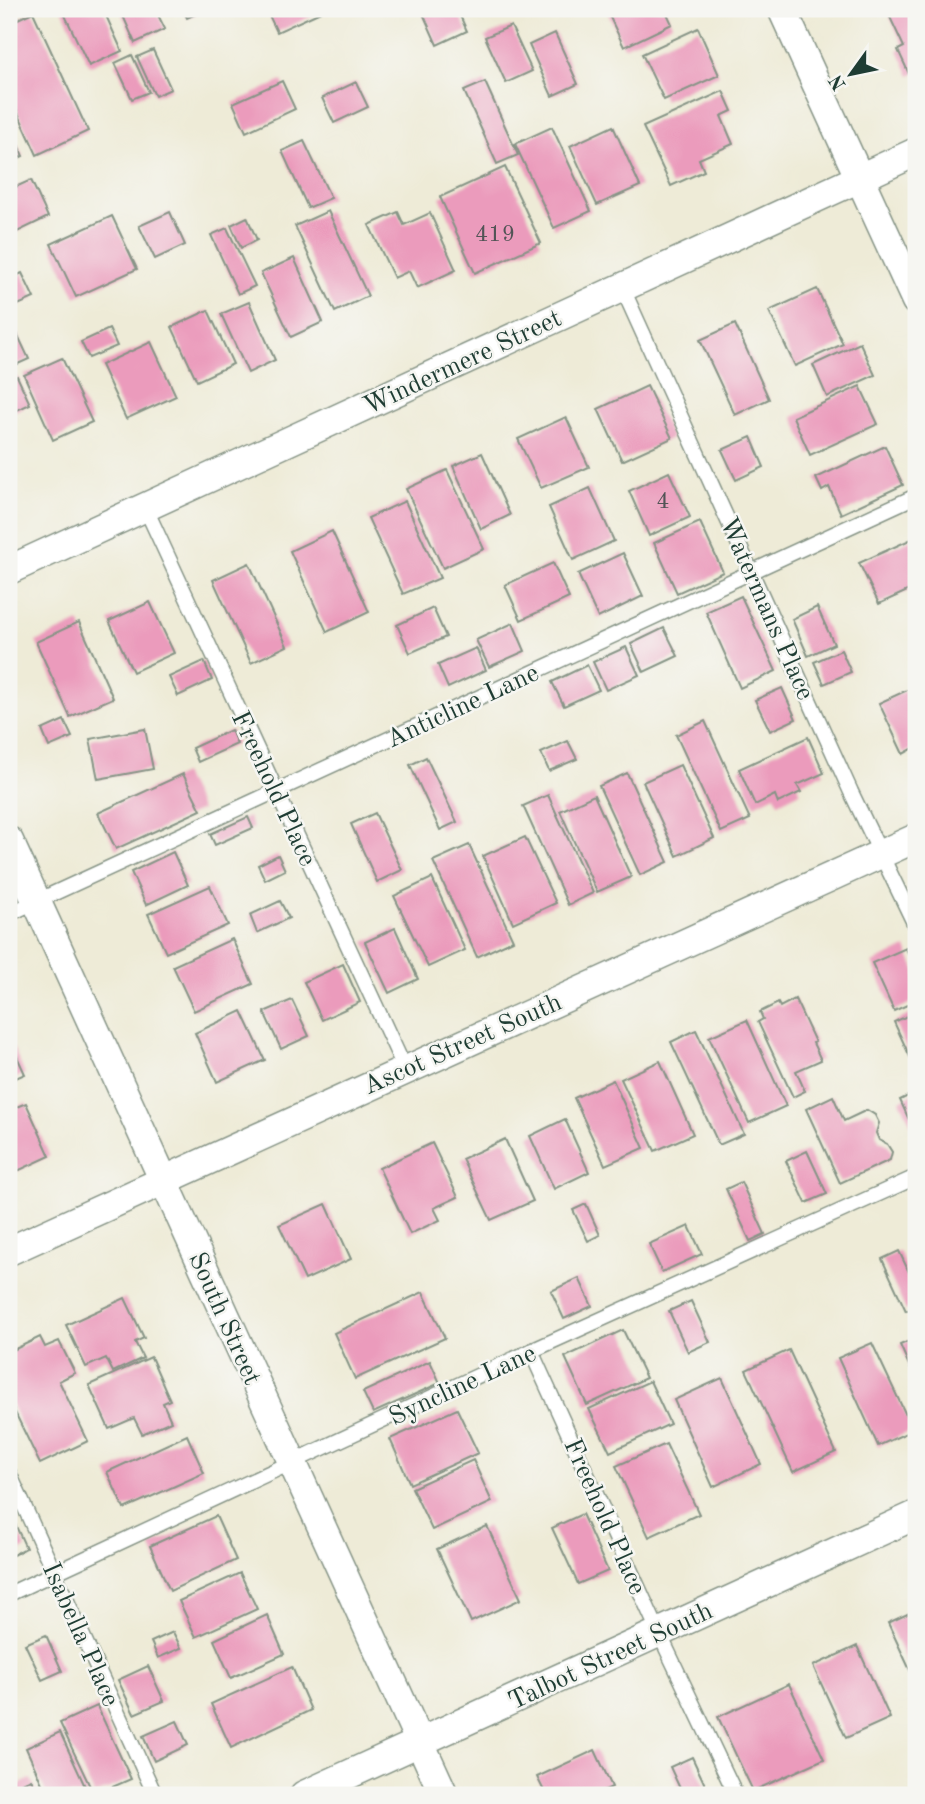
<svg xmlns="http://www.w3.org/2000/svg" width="925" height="1804" font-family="'Old Standard TT',serif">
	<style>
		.building { fill: #eb9bbc }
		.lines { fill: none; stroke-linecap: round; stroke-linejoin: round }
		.service-casing { stroke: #869486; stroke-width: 17 }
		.minor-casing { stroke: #869486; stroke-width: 31 }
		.service { stroke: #fff; stroke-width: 14 }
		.minor { stroke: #fff; stroke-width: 28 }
		.labels { text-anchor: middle; stroke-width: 5; stroke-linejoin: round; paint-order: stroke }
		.number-label { font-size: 23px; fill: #525456 }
		.street-label { font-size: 26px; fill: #1f3d34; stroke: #f6f6f2 }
	</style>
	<rect width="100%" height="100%" fill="#f6f6f2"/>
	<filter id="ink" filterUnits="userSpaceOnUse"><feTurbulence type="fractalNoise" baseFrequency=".0143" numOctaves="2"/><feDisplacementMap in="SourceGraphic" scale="14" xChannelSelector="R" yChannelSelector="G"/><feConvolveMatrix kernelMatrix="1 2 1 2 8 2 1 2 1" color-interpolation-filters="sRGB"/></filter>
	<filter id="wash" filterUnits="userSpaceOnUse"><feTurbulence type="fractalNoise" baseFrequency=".00686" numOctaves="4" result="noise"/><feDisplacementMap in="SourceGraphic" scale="28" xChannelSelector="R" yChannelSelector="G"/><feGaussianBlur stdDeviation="1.57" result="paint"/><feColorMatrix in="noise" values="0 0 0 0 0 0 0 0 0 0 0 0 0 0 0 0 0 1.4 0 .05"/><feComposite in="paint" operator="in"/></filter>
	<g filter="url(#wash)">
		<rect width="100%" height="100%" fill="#eeebd7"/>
		<g id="blocks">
			<g class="building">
				<polygon points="62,9 103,9 122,51 89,66"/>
				<polygon points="120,9 155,9 165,29 135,43"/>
				<polygon points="183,9 207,9 187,18"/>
				<polygon points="266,9 327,9 277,32"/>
				<polygon points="421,9 457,9 467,31 437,45"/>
				<polygon points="606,9 665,9 672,24 624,47"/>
				<polygon points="896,9 916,9 916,73 910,76 898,50 904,47 888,13"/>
				<polygon points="33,12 88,131 37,155 9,93 9,23"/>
				<polygon points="511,26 532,71 506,83 485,37"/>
				<polygon points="698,28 719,75 664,100 642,54"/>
				<polygon points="555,33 578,84 552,96 529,45"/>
				<polygon points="153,50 171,89 155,96 137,57"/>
				<polygon points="132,55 149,92 132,99 115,63"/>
				<polygon points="282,81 295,109 246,132 233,103"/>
				<polygon points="356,82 368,107 334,123 322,98"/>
				<polygon points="485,82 518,155 497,164 464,91"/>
				<polygon points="723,91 732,111 721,116 733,144 699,159 704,171 671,186 643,127"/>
				<polygon points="9,125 23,156 9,163"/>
				<polygon points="613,126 640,186 597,205 570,146"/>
				<polygon points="552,127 591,211 554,228 515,144"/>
				<polygon points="304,141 331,198 308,208 282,151"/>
				<polygon points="505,167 541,243 475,273 440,197"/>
				<polygon points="31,180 48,217 9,236 9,190"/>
				<polygon points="328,211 368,296 335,312 295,226"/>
				<polygon points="170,212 185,245 155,259 139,226"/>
				<polygon points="398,212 404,225 430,213 456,270 417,288 409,271 394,278 369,225"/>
				<polygon points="112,216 137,269 76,297 51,244"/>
				<polygon points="247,217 257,240 241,248 231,225"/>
				<polygon points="227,228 255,286 238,294 211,235"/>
				<polygon points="294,258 323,322 291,337 261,273"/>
				<polygon points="22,273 34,298 11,308 9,303 9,279"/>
				<polygon points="817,289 843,344 795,366 769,311"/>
				<polygon points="249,302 275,360 248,373 221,314"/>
				<polygon points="208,310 233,364 197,381 172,327"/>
				<polygon points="735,324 769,399 735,415 700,340"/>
				<polygon points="14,327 29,359 9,368 9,329"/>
				<polygon points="109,329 117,346 89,358 81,342"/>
				<polygon points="151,342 176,396 126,419 101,365"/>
				<polygon points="860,343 875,375 827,397 813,365"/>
				<polygon points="62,358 92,422 53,440 24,375"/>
				<polygon points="17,376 30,404 13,412 9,402 9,379"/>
				<polygon points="647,386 672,438 622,461 598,409"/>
				<polygon points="860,386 878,424 810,455 793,417"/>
				<polygon points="566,417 589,467 541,488 518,439"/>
				<polygon points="751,437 764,467 736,480 722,450"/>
				<polygon points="885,446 903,485 841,514 829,487 822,491 816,478"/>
				<polygon points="482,453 510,515 481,529 453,466"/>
				<polygon points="447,470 484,549 443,568 406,489"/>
				<polygon points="669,472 690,517 649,536 629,491"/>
				<polygon points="590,488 614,541 573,560 549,507"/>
				<polygon points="405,501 440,578 403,594 368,518"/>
				<polygon points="700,522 723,572 677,593 654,543"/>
				<polygon points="332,531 369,612 327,632 290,551"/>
				<polygon points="916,537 916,587 879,604 859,563"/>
				<polygon points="623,553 643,596 598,618 578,574"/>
				<polygon points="249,563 287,646 251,663 213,580"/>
				<polygon points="553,563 569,598 521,620 505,585"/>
				<polygon points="741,596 776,671 740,688 706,612"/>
				<polygon points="150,602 174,653 133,672 109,621"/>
				<polygon points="817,607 834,644 808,656 792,619"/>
				<polygon points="433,608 446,637 410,653 397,625"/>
				<polygon points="79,622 113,698 70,717 36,642"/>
				<polygon points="513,623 525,651 489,667 476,640"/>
				<polygon points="664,628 678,656 644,672 631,644"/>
				<polygon points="626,647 639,675 606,690 593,662"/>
				<polygon points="476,648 486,670 448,688 438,665"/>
				<polygon points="841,650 851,672 824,684 814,662"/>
				<polygon points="204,661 212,680 178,696 169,677"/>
				<polygon points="587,665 599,690 564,706 552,682"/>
				<polygon points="916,686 916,747 903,754 879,703"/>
				<polygon points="782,688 796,719 770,731 755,700"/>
				<polygon points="64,720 72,737 49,747 42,730"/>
				<polygon points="705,721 750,819 721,832 676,735"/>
				<polygon points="145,729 153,769 98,779 90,739"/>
				<polygon points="231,730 237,744 198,762 192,748"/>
				<polygon points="808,737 824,773 797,785 801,792 778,803 775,795 755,805 739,769"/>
				<polygon points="568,741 577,759 549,771 541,753"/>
				<polygon points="426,757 457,822 440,830 410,765"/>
				<polygon points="680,765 714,838 677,856 643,782"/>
				<polygon points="627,773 668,862 640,875 599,786"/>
				<polygon points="183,774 201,810 116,849 98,813"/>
				<polygon points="548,795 593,893 568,905 523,806"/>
				<polygon points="594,795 631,877 597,892 560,811"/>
				<polygon points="375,813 402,870 377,882 351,824"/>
				<polygon points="248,817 253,828 215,845 210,834"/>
				<polygon points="525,837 556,903 513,923 483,856"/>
				<polygon points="469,845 513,940 477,957 433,861"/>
				<polygon points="173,852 188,885 146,905 131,872"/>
				<polygon points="278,855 285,870 265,880 258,865"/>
				<polygon points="432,878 465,950 428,967 394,896"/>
				<polygon points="210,886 228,925 166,953 148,914"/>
				<polygon points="280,901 289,918 257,933 250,915"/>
				<polygon points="395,928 418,979 389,993 365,942"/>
				<polygon points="232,939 253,984 194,1011 173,966"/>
				<polygon points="906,948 916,971 916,1001 894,1011 872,963"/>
				<polygon points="343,964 360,1002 322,1020 304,982"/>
				<polygon points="795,999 815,1042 813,1043 821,1060 796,1071 805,1091 793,1097 758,1022 763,1019 760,1012 778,1003 780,1007"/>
				<polygon points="292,1000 309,1036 281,1049 264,1012"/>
				<polygon points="242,1011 265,1060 217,1082 195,1033"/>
				<polygon points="916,1012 916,1070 894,1022"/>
				<polygon points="747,1020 786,1106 749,1123 709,1037"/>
				<polygon points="696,1030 744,1134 719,1145 671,1042"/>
				<polygon points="9,1039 25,1074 9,1081"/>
				<polygon points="660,1061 693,1134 655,1151 621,1079"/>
				<polygon points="613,1080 644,1148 605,1165 574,1098"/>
				<polygon points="916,1092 916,1135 900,1100"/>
				<polygon points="833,1096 844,1121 867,1110 875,1115 879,1123 876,1133 879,1140 887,1144 892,1152 890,1160 840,1183 806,1109"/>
				<polygon points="26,1103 50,1156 9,1175 9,1110"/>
				<polygon points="565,1119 589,1172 554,1189 530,1136"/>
				<polygon points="505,1139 533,1201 491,1220 462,1159"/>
				<polygon points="432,1143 458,1197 434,1208 440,1220 410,1234 379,1168"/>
				<polygon points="807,1151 827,1194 806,1203 786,1161"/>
				<polygon points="741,1182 765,1234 750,1241 726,1189"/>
				<polygon points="326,1204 351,1259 305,1280 279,1225"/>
				<polygon points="586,1204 600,1235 588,1241 573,1210"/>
				<polygon points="689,1226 702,1254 662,1272 649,1244"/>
				<polygon points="899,1251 916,1287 916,1306 906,1311 882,1259"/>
				<polygon points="579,1278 592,1306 564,1319 551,1291"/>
				<polygon points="423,1292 445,1338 355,1379 334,1333"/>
				<polygon points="125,1298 144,1338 135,1342 143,1358 113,1372 106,1358 86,1367 66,1325"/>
				<polygon points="691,1301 710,1342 688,1352 669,1311"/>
				<polygon points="623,1330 646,1378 587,1405 565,1357"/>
				<polygon points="40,1337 45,1347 59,1341 75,1373 59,1381 88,1441 40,1464 9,1400 9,1352"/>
				<polygon points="916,1338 916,1381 900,1345"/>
				<polygon points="872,1343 913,1430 878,1446 838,1358"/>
				<polygon points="789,1350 836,1452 793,1472 746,1370"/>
				<polygon points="151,1357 170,1400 163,1403 171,1421 142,1434 134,1418 109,1429 89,1385"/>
				<polygon points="430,1361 440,1383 373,1413 363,1392"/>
				<polygon points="722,1378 761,1464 713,1487 674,1400"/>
				<polygon points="650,1381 670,1424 610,1452 589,1409"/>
				<polygon points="457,1409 478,1453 410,1484 390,1439"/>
				<polygon points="187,1435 204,1473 124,1509 107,1472"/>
				<polygon points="666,1444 699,1514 649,1537 616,1466"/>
				<polygon points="473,1460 492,1502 432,1530 412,1488"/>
				<polygon points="9,1511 26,1548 9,1557"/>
				<polygon points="582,1514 608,1571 578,1584 552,1528"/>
				<polygon points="216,1516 236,1560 170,1591 150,1546"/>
				<polygon points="487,1526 521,1599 471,1622 437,1549"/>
				<polygon points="240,1573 257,1609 196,1637 179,1601"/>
				<polygon points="916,1610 916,1683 888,1623"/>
				<polygon points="267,1615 284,1654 231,1678 214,1640"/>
				<polygon points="173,1632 181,1648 158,1658 151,1642"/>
				<polygon points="46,1635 62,1671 42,1680 25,1644"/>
				<polygon points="857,1646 890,1718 846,1738 813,1666"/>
				<polygon points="148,1666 164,1701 134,1714 118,1680"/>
				<polygon points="292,1667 311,1710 231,1748 211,1704"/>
				<polygon points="789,1684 824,1759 753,1791 718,1717"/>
				<polygon points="97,1706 131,1779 94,1795 60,1723"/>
				<polygon points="177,1721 188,1745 154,1761 143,1736"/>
				<polygon points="60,1732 89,1795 47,1795 26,1748"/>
				<polygon points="595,1750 612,1787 594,1795 546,1795 537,1777"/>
				<polygon points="692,1757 706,1787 683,1795 670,1767"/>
				<polygon points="31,1779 38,1795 9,1795 9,1789"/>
			</g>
		</g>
	</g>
	<g filter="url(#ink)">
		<use href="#blocks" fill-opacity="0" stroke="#869486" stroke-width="2"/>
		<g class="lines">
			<defs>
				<g id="service">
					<polyline points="622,287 851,792 916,927"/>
					<polyline points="145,507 405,1069"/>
					<polyline points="9,914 916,496"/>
					<polyline points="531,1351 659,1633 736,1795"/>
					<polyline points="9,1473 155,1795"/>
					<polyline points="9,1594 531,1351 916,1177"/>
				</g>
				<g id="minor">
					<polyline points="782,9 916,301"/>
					<polyline points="9,570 916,152"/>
					<polyline points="9,841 444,1795"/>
					<polyline points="9,1251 916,838"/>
					<polyline points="304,1795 916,1515"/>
				</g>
			</defs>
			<use href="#service" class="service-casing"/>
			<use href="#minor" class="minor-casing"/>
			<use href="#service" class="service"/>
			<use href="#minor" class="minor"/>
		</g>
	</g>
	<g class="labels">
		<g class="number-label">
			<text x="495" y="241">419</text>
			<text x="663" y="508">4</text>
		</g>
		<g class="street-label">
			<text transform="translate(462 361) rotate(-25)" y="9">Windermere Street</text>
			<text transform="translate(768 608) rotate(66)" y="9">Watermans Place</text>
			<text transform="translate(462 705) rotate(-25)" y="9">Anticline Lane</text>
			<text transform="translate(275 788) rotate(65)" y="9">Freehold Place</text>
			<text transform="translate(462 1043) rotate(-24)" y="9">Ascot Street South</text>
			<text transform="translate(226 1318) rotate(66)" y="9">South Street</text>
			<text transform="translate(462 1384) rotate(-25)" y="9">Syncline Lane</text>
			<text transform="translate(606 1516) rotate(66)" y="9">Freehold Place</text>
			<text transform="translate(82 1634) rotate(66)" y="9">Isabella Place</text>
			<text transform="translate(610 1655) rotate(-25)" y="9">Talbot Street South</text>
		</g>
	</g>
	<rect width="925" height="1804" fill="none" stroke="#f6f6f2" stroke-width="35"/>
	<g transform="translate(851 74) rotate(237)" stroke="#f6f6f2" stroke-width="5" paint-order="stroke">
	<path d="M0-5L12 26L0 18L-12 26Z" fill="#1f3d34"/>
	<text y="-10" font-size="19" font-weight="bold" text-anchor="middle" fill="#1f3d34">N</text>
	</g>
</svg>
